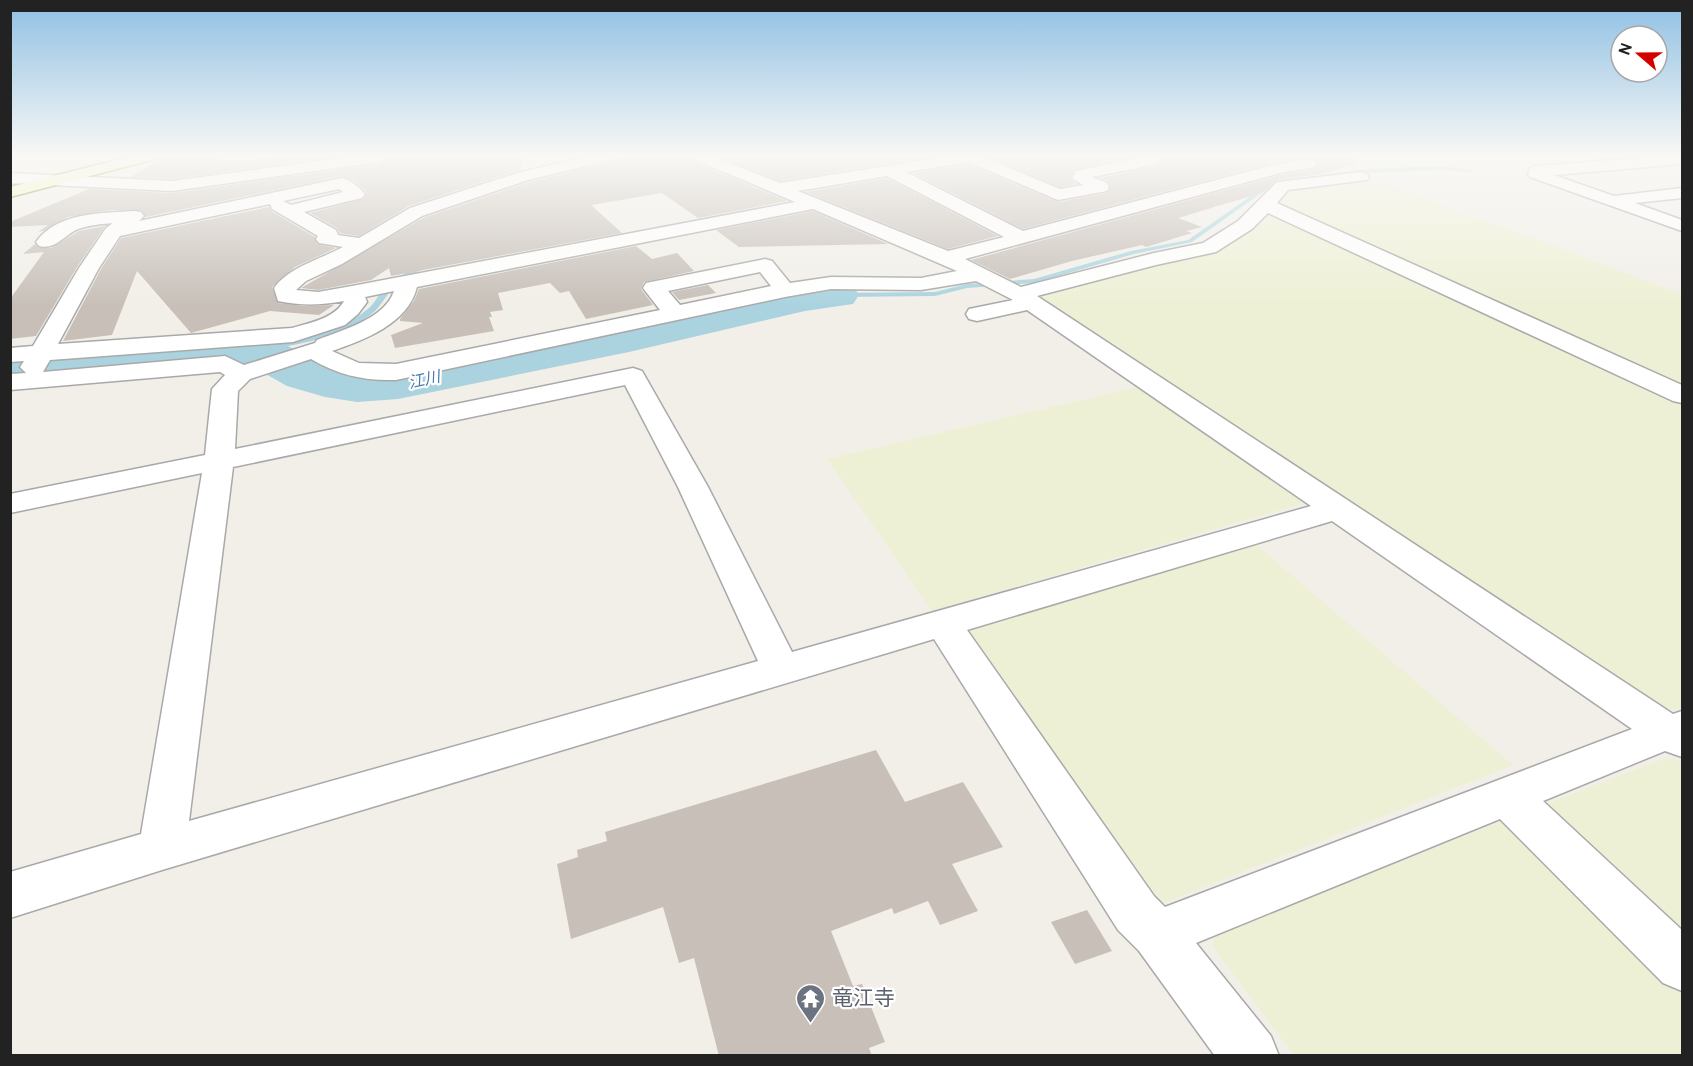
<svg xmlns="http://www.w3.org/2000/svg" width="1693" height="1066" font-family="Overpass,'Noto Sans JP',sans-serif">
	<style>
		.farmland { fill: #eef0d5 }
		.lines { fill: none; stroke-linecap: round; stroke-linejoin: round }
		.stream { fill: #aad3df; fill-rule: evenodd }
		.river { fill: #aad3df; fill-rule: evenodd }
		.building { fill: #c7bfb8 }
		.street-casing { stroke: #a9a9a9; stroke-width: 3 }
		.secondary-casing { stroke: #707d05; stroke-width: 3 }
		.street { fill: #fff; fill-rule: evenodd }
		.secondary { fill: #f7fabf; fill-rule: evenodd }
		.labels { text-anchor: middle; stroke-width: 4.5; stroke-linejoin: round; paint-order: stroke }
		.far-water-label { font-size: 16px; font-style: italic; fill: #4a7aab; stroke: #fff }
		.near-worship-label { font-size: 21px; fill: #5b616d; stroke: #fff; text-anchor: start }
	</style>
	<rect width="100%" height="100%" fill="#f2efe9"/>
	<g class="farmland">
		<polygon points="1361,179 1376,180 1682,294 1682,388 1283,207 1280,203 1290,188"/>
		<polygon points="1271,212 1278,213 1682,399 1682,707 1675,710 1657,706 1039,297 1041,293 1160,262 1216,251 1256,226"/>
		<polygon points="1142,386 1308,502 932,611 827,459"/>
		<polygon points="1251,540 1513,765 1164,903 1142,894 967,637 973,620"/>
		<polygon points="1666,758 1682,761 1682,947 1548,819 1545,804"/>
		<polygon points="1500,822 1527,832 1682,983 1682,1055 1294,1055 1212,946 1215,935"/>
	</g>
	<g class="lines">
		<g class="stream">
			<polygon points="1441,166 1473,170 1470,172 1441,170 1365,173 1274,184 1192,242 1134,254 1034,283 967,288 935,296 838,297 835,295 838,293 935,292 967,284 1034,279 1131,251 1188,240 1271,182 1365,169"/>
			<path d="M422 264 427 265C418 273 406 278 396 286 387 293 383 303 375 311 344 339 296 345 256 351L252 349 256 347C295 341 338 335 369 308 375 303 378 295 383 290 394 279 408 271 422 264Z"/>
		</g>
		<polygon class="river" points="838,282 853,286 859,295 853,304 805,311 629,352 398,399 357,402 325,397 287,386 248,364 10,383 10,353 256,335 273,339 334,368 357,372 398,369 629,324 805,285"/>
	</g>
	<g class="building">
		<polygon points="163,157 222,157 216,161 334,157 172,179 131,177"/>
		<polygon points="389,157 521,157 522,169 409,206 359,236 340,233 337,228 310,213 364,199 367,194 365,190 353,180 342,176 146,217 141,210 109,210 68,217 43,231 38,232 48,225 10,227 10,222 89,189 172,193 379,164"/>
		<polygon points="631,157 691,157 695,162 787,201 698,218 662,193 591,205 622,233 391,276 389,268 371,280 318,290 301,288 423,218 529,182"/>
		<polygon points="719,157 931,157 780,181"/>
		<polygon points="988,157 1133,157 1076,169 1070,179 1077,184 1060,187"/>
		<polygon points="1162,157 1355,157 1356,164 1321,174 1277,180 1264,192 1178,218 1202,227 1186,231 1192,233 1146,247 1142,245 1072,261 1010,279 971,260 1280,175 1315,169 1319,163 1309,157 1272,163 1023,229 913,173 969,164 1058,202 1107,193 1111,186 1108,181 1100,178 1153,167 1162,162"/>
		<polygon points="887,178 998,236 948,249 806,192"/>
		<polygon points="269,207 271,211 315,237 317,244 336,248 295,267 272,287 278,303 303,306 334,305 319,315 270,311 191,333 137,271 112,335 63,341 101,269 121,238"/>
		<polygon points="813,211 888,244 739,247 716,230"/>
		<polygon points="105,226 77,267 36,336 10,339 10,299 44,252 23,254 35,244 39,248 51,248 79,231"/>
		<polygon points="636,246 652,259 677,253 694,271 644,282 641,289 653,305 586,319 569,291 560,293 550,283 498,293 503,310 490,312 492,317 489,317 494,331 395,348 391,335 423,323 400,321 400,319 414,301 419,289"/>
		<polygon points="708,285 716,293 679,300 672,292"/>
		<polygon points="876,750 905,802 963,782 1003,847 952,864 978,911 940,925 928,901 894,914 892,908 831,931 853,986 862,984 885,1042 869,1048 872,1056 719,1056 694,958 679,963 663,907 571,939 557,864 578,857 577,850 607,841 605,832"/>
		<polygon points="1087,910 1112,951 1075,964 1051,922"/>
	</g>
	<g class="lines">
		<defs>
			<g id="street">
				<polygon points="348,157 387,157 379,162 172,191 10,183 10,173 172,181"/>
				<path d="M586 157H613L610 160 528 180 422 216 342 264 306 281 296 290 318 292 352 286 795 202 696 160 693 157H714L780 183 943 157H983L1060 189 1083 185 1072 178 1076 171 1142 157H1159L1161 160 1153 165 1092 177 1107 183 1109 187 1107 191 1058 200 969 162 906 172 1023 231 1273 165 1309 159 1315 161 1317 164 1315 167 1280 173 965 259 1021 287 1154 253 1203 243 1238 221 1277 182 1361 172 1367 174 1369 177 1367 180 1288 190 1277 203 1682 385V403L1673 401 1268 213 1252 229 1216 252 1156 265 1037 296 1673 714 1682 711V757L1665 751 1543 801 1682 930V991L1663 983 1500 819 1196 943 1271 1036 1279 1056H1215L1139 951 1118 930 934 639 162 870 10 918V872L141 834 202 473 10 513V494L205 455 212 389 225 375 220 372 10 390V374L26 373 20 367 24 361 10 362V348L33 346 79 268 106 228 113 223C101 224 90 225 78 229 64 235 56 250 39 246L36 242C57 212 103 213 135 211L141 212 144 216 139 221 342 178C350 180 360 187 365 194L362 198 304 212 336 230 338 235 359 238 410 208 517 173ZM887 176 1004 237 948 251 798 191ZM339 189 343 192 291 205 283 201ZM270 204 272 209 318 236 316 239 319 243 343 247C321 259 289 267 274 288L278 301C301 306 322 305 344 301 335 318 310 323 292 328L58 344 99 268 120 236ZM813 209 957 271 921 278 831 277 790 283 772 261 765 259 646 283 643 288 660 310 396 364 359 363 332 351C364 340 408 324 417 287ZM760 272 771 286 680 305 668 291ZM976 281 1013 300 969 309 966 314 969 319 977 321 1027 310 1311 506 792 652 708 487 642 371 633 368 235 449 238 391 250 379 311 359C338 375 364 381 396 380L785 297 831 289 921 290ZM394 291C385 319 342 330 317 340L315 343 244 365 225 356 43 372 50 360 293 342 345 325 358 314 367 302 365 297ZM625 385 678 487 758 661 189 821 233 467ZM1332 521 1632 729 1165 907 1154 896 967 630Z"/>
				<polygon points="1654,157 1682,157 1682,164 1554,175 1614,196 1682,188 1682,198 1635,203 1682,220 1682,231 1530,177 1528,174 1530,168 1536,166"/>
			</g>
			<polygon id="secondary" points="129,157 154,157 151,160 10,197 10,187"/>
		</defs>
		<use href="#street" class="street-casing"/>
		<use href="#secondary" class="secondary-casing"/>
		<use href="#street" class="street"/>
		<use href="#secondary" class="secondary"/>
	</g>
	<linearGradient id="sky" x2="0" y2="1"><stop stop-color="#8fc0e4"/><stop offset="0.51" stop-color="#f9f8f5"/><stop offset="1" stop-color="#f9f8f5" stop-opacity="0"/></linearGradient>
	<rect width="1693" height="306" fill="url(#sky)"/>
	<defs>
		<symbol id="temple-pin" viewBox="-11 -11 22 30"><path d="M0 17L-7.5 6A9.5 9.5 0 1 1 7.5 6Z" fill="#6b7280" stroke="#fff"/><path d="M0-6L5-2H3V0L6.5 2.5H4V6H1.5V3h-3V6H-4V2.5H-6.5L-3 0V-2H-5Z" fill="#fff"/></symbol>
	</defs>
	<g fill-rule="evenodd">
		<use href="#temple-pin" x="794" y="982" width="33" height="45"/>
	</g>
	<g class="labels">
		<g class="far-water-label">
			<text transform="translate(424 379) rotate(-12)" y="6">江川</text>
		</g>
		<g class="near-worship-label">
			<text x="832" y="1005">竜江寺</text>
		</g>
	</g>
	<rect width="1693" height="1066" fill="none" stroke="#222222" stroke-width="24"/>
	<g transform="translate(1639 54) rotate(290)"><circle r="28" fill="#ffffff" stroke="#a7a7a7" stroke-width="1.5"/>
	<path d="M0-4.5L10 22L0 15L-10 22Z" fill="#d40000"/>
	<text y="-9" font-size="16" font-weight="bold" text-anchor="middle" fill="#222222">N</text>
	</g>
</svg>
